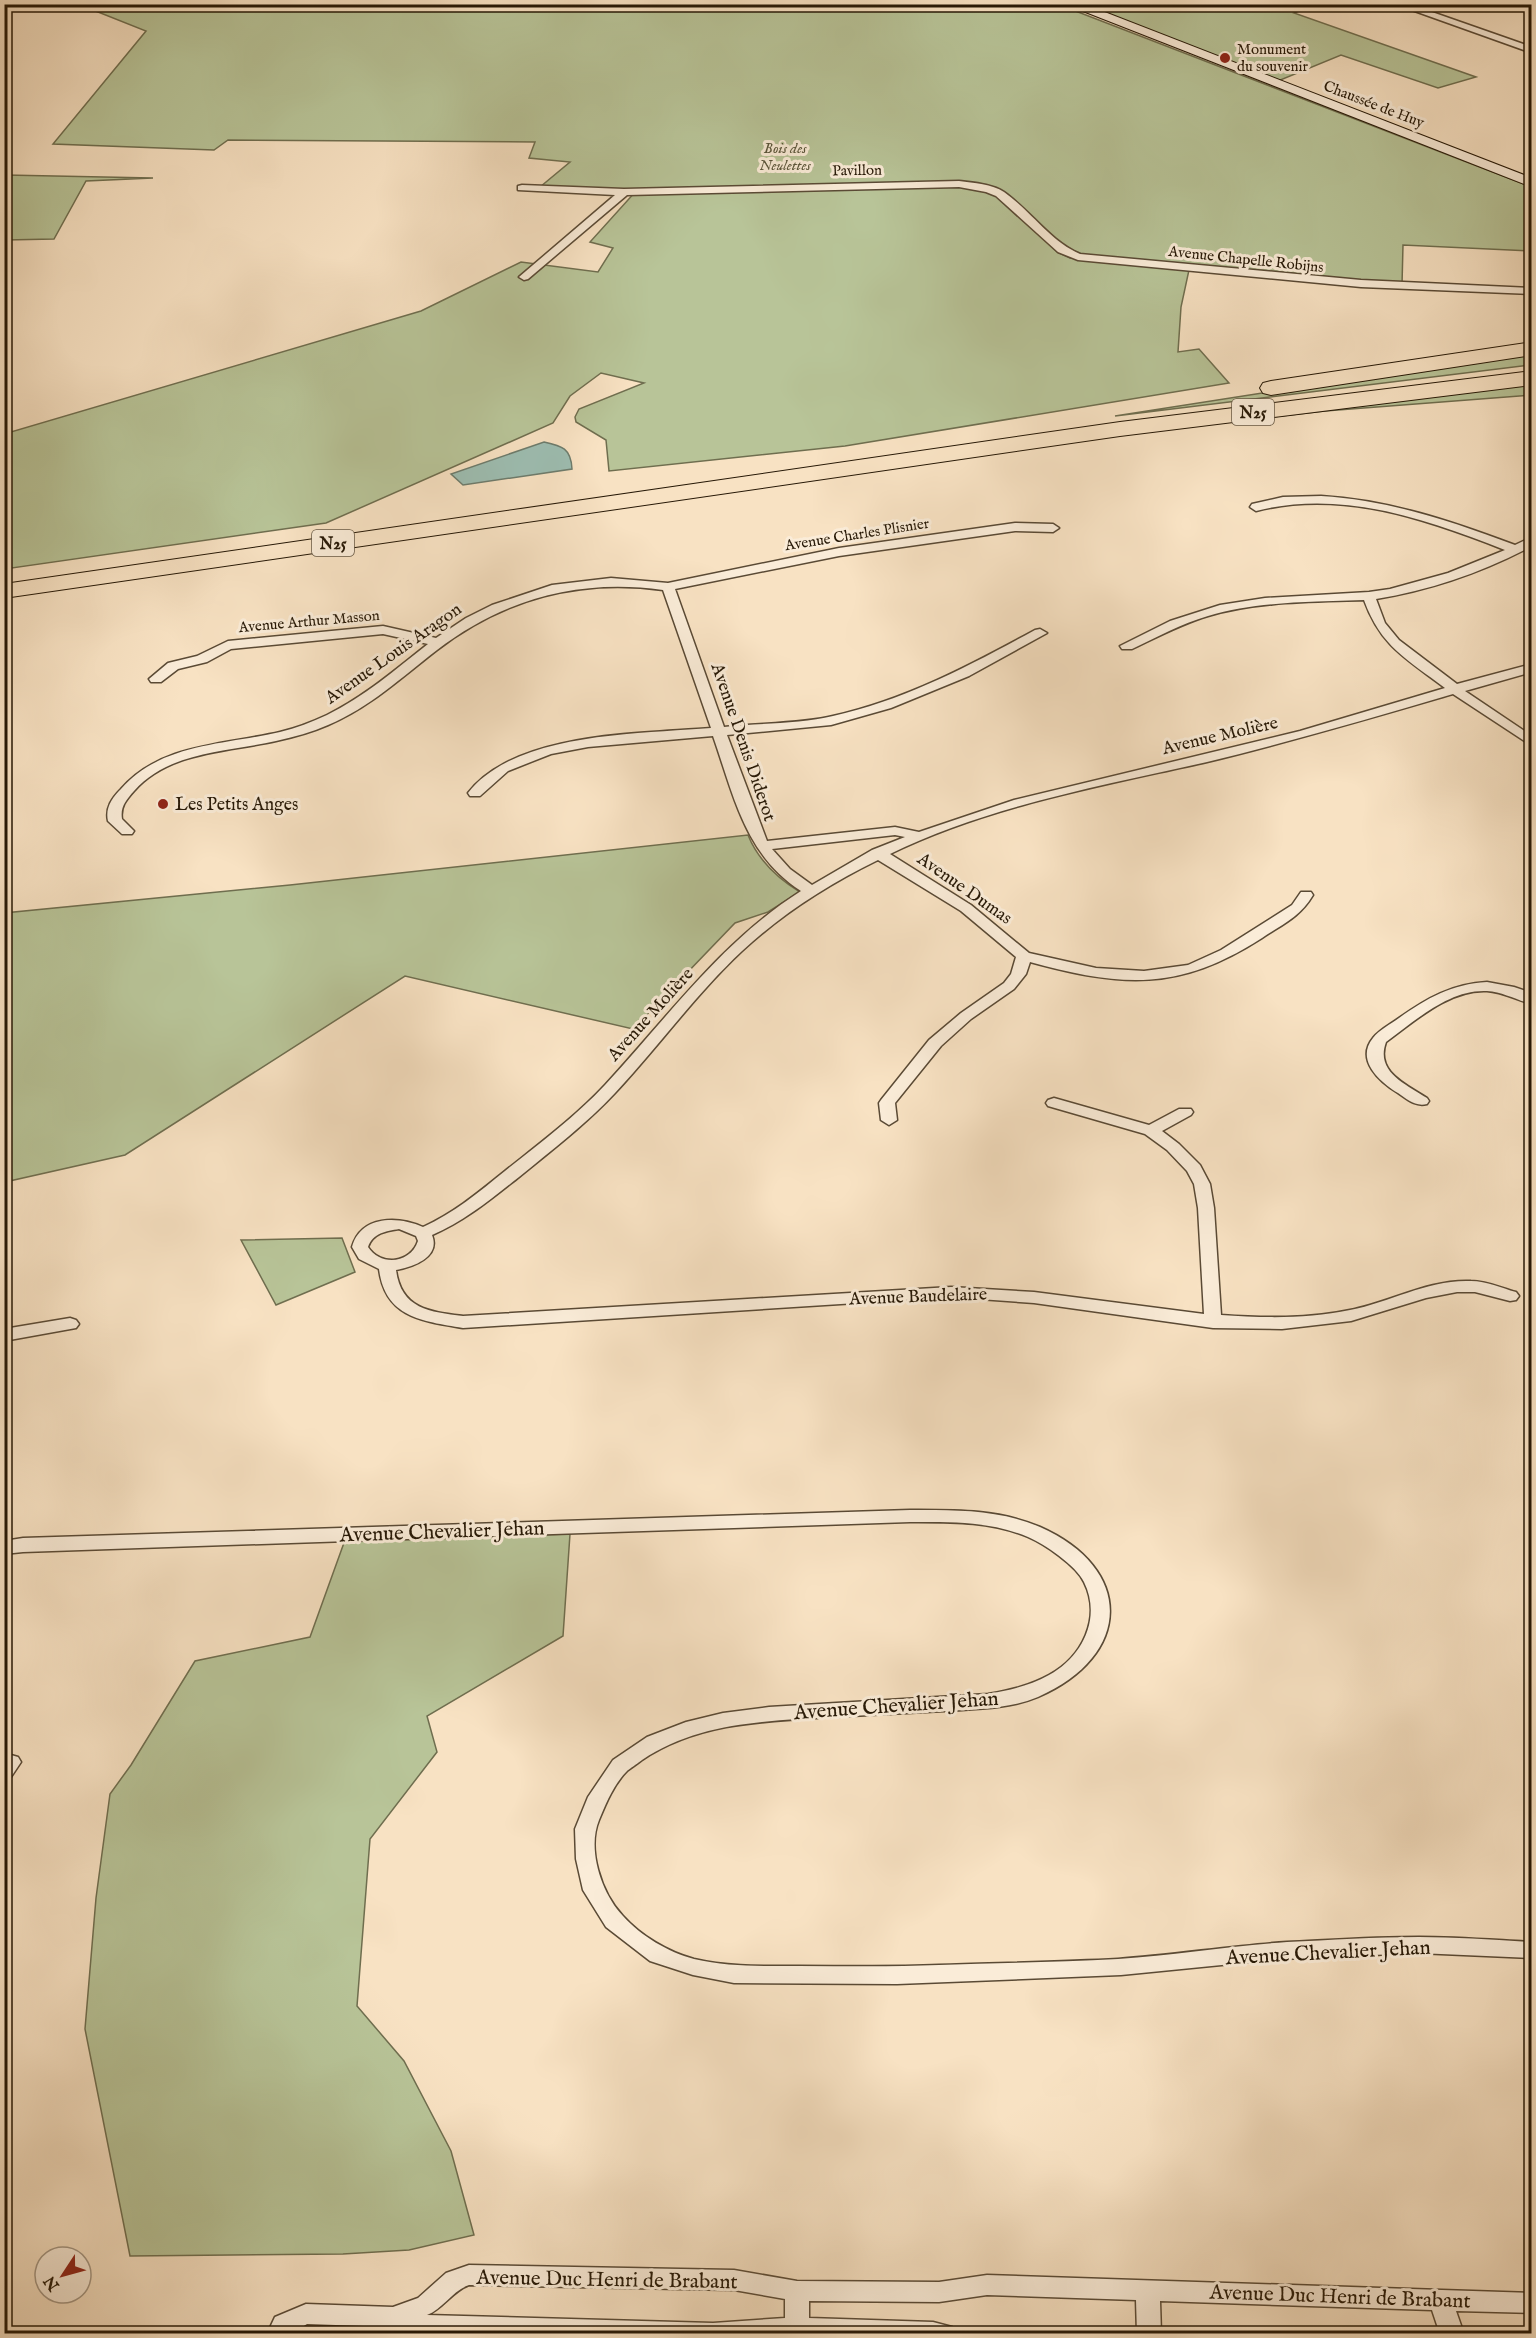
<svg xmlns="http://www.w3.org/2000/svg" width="1536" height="2338" font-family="'IM FELL English',serif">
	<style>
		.green { fill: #b8c498; stroke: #6f6e4f; stroke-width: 1.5 }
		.water { fill: #9dbeb2; stroke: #6d7c6d; stroke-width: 1.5 }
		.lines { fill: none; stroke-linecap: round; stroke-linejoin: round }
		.street-casing { stroke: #5a4a35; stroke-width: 3 }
		.secondary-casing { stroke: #261806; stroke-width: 2 }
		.highway-casing { stroke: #261806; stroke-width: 2 }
		.street { fill: #faecd8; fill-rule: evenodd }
		.secondary { fill: #faecd8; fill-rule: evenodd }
		.highway { fill: #f8e2c3; fill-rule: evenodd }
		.poi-dot { fill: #8f2418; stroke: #faecd8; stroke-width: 2 }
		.labels { text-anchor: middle; stroke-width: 6; stroke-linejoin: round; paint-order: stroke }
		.far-poi-label { font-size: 15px; fill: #261806; stroke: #faecd8; text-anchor: start }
		.far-street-label { font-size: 15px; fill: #261806; stroke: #faecd8 }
		.far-park-label { font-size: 15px; font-style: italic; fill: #595439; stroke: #faecd8 }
		.shield { fill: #faecd8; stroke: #665845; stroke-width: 1.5 }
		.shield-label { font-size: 16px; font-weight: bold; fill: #261806 }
		.street-label { font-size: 18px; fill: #261806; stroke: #faecd8 }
		.poi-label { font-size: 18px; fill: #261806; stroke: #faecd8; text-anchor: start }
		.near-street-label { font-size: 21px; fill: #261806; stroke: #faecd8 }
	</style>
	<rect width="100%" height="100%" fill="#f8e2c3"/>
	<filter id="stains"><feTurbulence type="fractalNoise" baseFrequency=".00333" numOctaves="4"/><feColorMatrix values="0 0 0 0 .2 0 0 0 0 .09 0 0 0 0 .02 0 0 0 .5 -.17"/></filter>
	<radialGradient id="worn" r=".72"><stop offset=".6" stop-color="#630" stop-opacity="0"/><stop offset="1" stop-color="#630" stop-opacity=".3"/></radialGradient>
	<g class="green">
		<polygon points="1088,4 1314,5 1294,13 1476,77 1438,88 1341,55 1278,81 1084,6"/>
		<polygon points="94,5 1060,5 1531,187 1531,251 1403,245 1402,285 1084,255 1063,246 1051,246 1057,252 1070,258 1189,270 1181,307 1178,352 1199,349 1229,383 845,446 609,471 606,440 576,422 575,417 579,409 644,383 601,373 570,396 553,423 326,523 5,569 4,434 421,311 521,262 598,272 613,248 590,242 637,190 540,187 570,162 529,158 535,142 228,140 214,150 53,144 146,31 93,10"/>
		<polygon points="4,175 5,175 153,178 86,181 54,239 5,240"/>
		<polygon points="1531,351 1531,365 1115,416"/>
		<polygon points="1531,383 1531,395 1325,411 1211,424"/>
		<path d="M748 835C758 860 777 878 800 892L768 912 735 923 633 1029 405 976 125 1155 5 1182 4 913 290 885Z"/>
		<polygon points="342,1238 355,1272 276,1305 241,1240"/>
		<polygon points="570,1534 563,1636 427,1716 437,1752 370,1839 357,2006 404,2061 451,2151 474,2235 409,2250 343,2254 130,2256 85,2029 96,1898 110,1794 131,1765 195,1661 310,1637 345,1540"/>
	</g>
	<path class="water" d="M544 442C562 446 571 448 572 469L463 485 451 474Z"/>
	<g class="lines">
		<defs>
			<g id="street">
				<polygon points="1395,4 1409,4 1532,47 1532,53"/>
				<path d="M959 181C974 183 992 184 1004 192 1031 211 1050 241 1080 254L1361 280 1532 288V294L1361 287 1078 260 1058 252 996 196 986 192 959 187 627 195 528 279 524 280 519 277 615 195 518 190V186L522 185 624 189Z"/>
				<path d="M1321 496C1389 500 1451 521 1515 545L1532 537V546C1483 572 1431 590 1376 599L1385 623 1399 640 1457 684 1532 664V672L1465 691 1532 736V746L1453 694C1371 718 1290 742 1207 762 1101 786 988 806 890 854L971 905 1029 953 1096 968 1144 971 1188 965 1221 950 1292 905 1301 892H1311L1313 895C1300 917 1283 924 1262 938 1178 992 1122 987 1030 962L1026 974 1014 989 971 1019 941 1046 895 1103 897 1120 889 1125 881 1120 879 1103 881 1100 929 1040 961 1013 1004 983 1011 974 1016 957 961 911 878 860C829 884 783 913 742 951 696 994 658 1047 615 1093 586 1124 552 1150 519 1177 491 1199 465 1221 432 1235 441 1257 413 1267 396 1270 401 1309 430 1312 463 1316L951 1287 1034 1292 1204 1314 1198 1208 1194 1184 1187 1171 1167 1150 1145 1134 1048 1106 1046 1103 1048 1100 1054 1098 1149 1125 1179 1109H1191L1193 1112 1191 1115 1162 1131 1179 1144 1200 1165 1210 1184 1214 1208 1221 1315C1264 1318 1308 1319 1350 1310 1391 1302 1429 1279 1471 1281 1487 1281 1501 1288 1516 1292L1519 1296 1516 1300 1510 1301 1475 1292H1457L1426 1298 1351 1321 1282 1329 1213 1328 1034 1303 951 1297 463 1328C421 1321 385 1317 379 1269L359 1259 352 1247C361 1215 398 1216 423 1227 454 1213 479 1192 505 1171 540 1143 575 1117 605 1085 668 1017 722 941 801 891 745 855 734 796 713 736L588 747 551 754 508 771 480 796H470L468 793C515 732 640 734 711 728L663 590C580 578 503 599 437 650 402 677 369 708 328 725 312 732 294 737 276 741 228 752 169 751 134 791 126 800 120 807 122 819L134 831 132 834H122L108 821C105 808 112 798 121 789 161 743 225 745 280 732 296 728 312 722 327 715 364 697 396 669 428 644L383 634 231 649 207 662 178 669 161 682H151L149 679 168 663 197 656 228 641 383 626 436 638 466 618 492 605 552 585 611 578 668 583 839 548 1015 523 1053 524 1059 528 1053 532 1015 531 839 556 675 589 724 727C759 723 800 724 833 716 905 700 971 665 1035 630L1040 629 1047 633 969 676 891 708 831 725 727 735 767 841 895 827 919 832 1014 800 1300 731 1445 688C1407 659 1381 647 1364 600 1312 602 1258 601 1208 616 1181 624 1157 637 1132 649H1122L1120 646 1170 621 1220 605 1265 598 1369 592 1390 589 1448 573 1505 550C1426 519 1341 489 1256 511L1250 507 1252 504 1283 497ZM895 835 905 837 872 850 812 885 790 869 772 849ZM399 1229 416 1236 418 1241C411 1263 381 1267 368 1247 373 1233 386 1231 399 1229Z"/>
				<path d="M1487 982 1514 987 1532 993V1004C1516 1000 1503 992 1487 991 1449 989 1415 1021 1386 1042 1375 1072 1406 1084 1427 1098L1429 1101 1427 1104C1415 1107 1407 1099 1398 1093 1380 1082 1355 1060 1373 1038 1379 1030 1391 1024 1399 1018 1427 998 1452 984 1487 982Z"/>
				<polygon points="70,1318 76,1320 79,1324 76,1328 4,1341 4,1329"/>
				<path d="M910 1510C954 1510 998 1509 1040 1527 1135 1569 1132 1656 1038 1697 1010 1709 976 1709 945 1711 908 1713 870 1715 832 1717 767 1721 698 1722 642 1760 641 1761 628 1770 627 1771 614 1784 606 1803 599 1820 587 1849 601 1893 623 1916 641 1936 668 1952 694 1959 728 1967 763 1966 798 1966 845 1966 892 1967 939 1965 999 1963 1058 1962 1118 1959 1174 1955 1230 1946 1287 1942 1330 1940 1375 1937 1419 1937 1456 1937 1494 1940 1532 1942V1958L1418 1953 1282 1959 1121 1975 897 1984 734 1983 693 1975 650 1961 606 1927 583 1890 576 1859 575 1829 588 1797 613 1760 647 1737 686 1722 723 1713 769 1707 988 1694C1010 1690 1029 1686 1049 1675 1082 1657 1102 1618 1084 1582 1076 1565 1044 1544 1028 1537 990 1521 950 1522 910 1522L23 1552 4 1554V1541L23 1538Z"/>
				<polygon points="11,1755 18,1757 21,1762 11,1777 4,1779 4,1756"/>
				<path d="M469 2265 734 2270 797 2281 939 2282 987 2275 1532 2293V2313L1456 2311 1464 2334H1440L1432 2310 1160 2301 1161 2334H1137L1136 2300 987 2295 939 2302 809 2301V2318L933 2322 952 2327 956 2334H418L393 2327 307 2324 291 2334H267L275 2317 306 2304 393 2307 418 2298 446 2273ZM469 2285 734 2290 785 2299V2318L713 2323 427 2315C443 2309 452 2291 469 2285Z"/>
			</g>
			<polygon id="secondary" points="1065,4 1084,4 1532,178 1532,187"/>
			<g id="highway">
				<polygon points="1532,342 1532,355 1271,395 1263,393 1260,388 1263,383 1271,381"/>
				<polygon points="1532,371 1532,385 1120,436 4,598 4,584 1120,422"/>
			</g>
		</defs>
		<use href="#street" class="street-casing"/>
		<use href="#secondary" class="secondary-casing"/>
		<use href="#highway" class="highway-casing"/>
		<use href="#street" class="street"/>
		<use href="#secondary" class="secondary"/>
		<use href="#highway" class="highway"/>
	</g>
	<g class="poi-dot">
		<circle cx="1225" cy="58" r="6"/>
		<circle cx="163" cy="804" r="6"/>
	</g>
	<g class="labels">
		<g class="far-poi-label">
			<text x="1237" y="54">Monument<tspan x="1237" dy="17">du souvenir</tspan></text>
		</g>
		<g class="far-street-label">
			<text transform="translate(1374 104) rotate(21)" y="5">Chaussée de Huy</text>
			<text transform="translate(857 170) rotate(-1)" y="5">Pavillon</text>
			<text transform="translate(1246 259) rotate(6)" y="5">Avenue Chapelle Robijns</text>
			<text transform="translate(857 534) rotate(-9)" y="5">Avenue Charles Plisnier</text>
			<text transform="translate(309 621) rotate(-5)" y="5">Avenue Arthur Masson</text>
		</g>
		<g class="far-park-label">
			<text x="785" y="153">Bois des<tspan x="785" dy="17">Neulettes</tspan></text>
		</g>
		<g class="shield">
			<rect x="1232" y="399" width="42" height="26" rx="4.5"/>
			<rect x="312" y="530" width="42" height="26" rx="4.5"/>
		</g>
		<g class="shield-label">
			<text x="1253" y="418">N25</text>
			<text x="333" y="549">N25</text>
		</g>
		<g class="street-label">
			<text transform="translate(393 653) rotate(-35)" y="6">Avenue Louis Aragon</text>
			<text transform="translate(1220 735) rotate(-13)" y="6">Avenue Molière</text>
			<text transform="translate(744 742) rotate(71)" y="6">Avenue Denis Diderot</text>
			<text transform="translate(965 888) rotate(35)" y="6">Avenue Dumas</text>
			<text transform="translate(650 1014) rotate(-48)" y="6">Avenue Molière</text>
			<text transform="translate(918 1296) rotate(-2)" y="6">Avenue Baudelaire</text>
		</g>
		<g class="poi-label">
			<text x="175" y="810">Les Petits Anges</text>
		</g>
		<g class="near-street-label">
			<text transform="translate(442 1531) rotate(-2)" y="7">Avenue Chevalier Jehan</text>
			<text transform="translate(896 1705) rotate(-4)" y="7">Avenue Chevalier Jehan</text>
			<text transform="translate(1328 1952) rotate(-3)" y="7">Avenue Chevalier Jehan</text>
			<text transform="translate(607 2279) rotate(1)" y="7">Avenue Duc Henri de Brabant</text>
			<text transform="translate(1340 2296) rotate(2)" y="7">Avenue Duc Henri de Brabant</text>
		</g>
	</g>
	<rect width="1536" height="2338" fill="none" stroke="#f8e2c3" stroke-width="24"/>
	<rect x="6" y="6" width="1524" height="2326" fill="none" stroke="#261806" stroke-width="3"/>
	<rect x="12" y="12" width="1512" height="2314" fill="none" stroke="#261806" stroke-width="1.5"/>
	<g transform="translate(63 2275) rotate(234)"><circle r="28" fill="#faecd8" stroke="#a59784" stroke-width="1.5"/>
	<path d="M0-4.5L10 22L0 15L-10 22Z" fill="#8f2418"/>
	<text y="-9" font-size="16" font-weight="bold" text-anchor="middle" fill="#261806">N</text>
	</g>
	<rect width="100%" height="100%" filter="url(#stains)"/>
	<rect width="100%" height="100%" fill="url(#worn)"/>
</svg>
